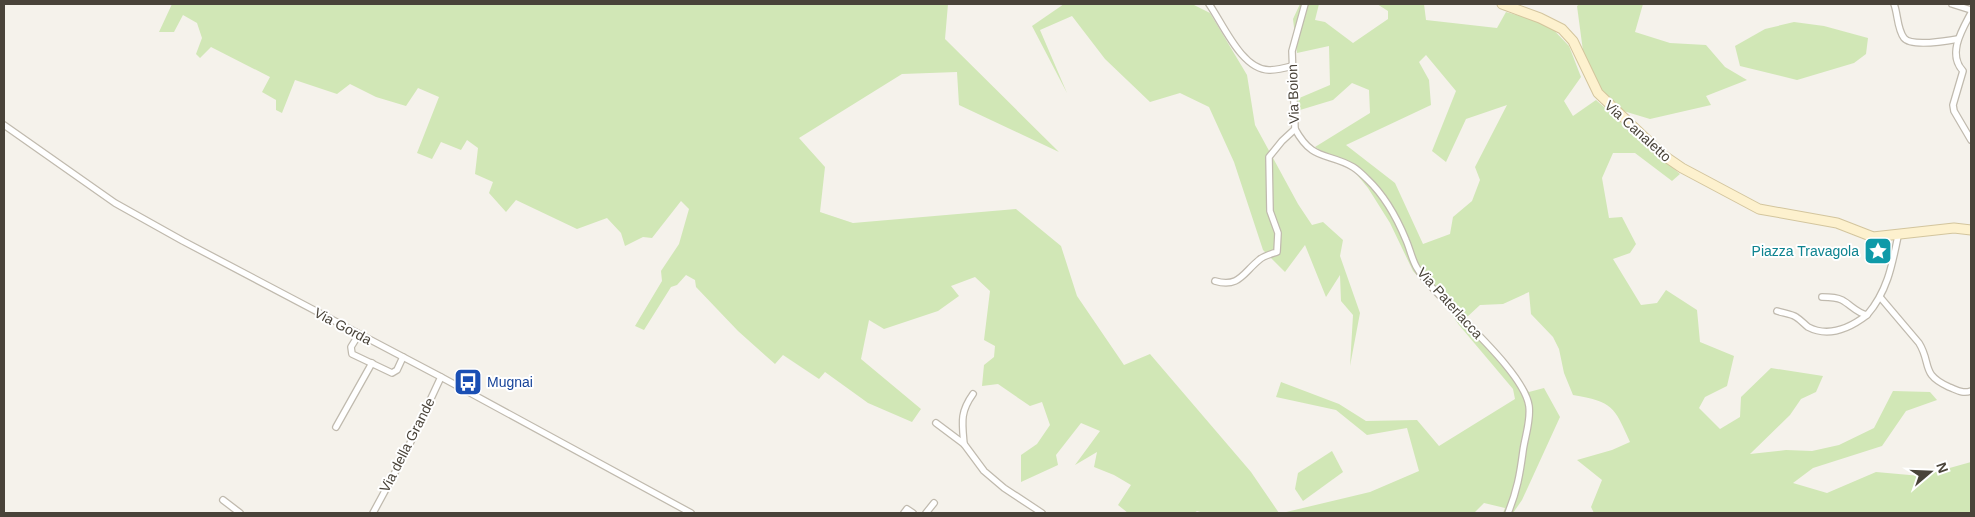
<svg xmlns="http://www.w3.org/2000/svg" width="1975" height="517" font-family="Arial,sans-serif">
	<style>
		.green { fill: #d1e7b6; fill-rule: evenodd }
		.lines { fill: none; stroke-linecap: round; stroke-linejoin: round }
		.street-casing { stroke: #c0baae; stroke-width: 8 }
		.secondary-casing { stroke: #d3c59d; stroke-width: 11 }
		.street { stroke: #fff; stroke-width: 5.5 }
		.secondary { stroke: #fdf1ce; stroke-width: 9 }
		.labels { text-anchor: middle; stroke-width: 4; stroke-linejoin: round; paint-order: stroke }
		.street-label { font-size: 14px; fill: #494339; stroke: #fff }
		.culture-label { font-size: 14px; fill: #0d838f; stroke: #fff; text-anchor: end }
		.transit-label { font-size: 14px; fill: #164399; stroke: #fff; text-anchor: start }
	</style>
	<rect width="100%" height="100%" fill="#f5f2eb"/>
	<g class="green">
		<polygon points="172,4 948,4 945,39 1059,152 959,105 957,72 902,74 799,138 825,167 820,212 853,223 1016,209 1061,246 1077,296 1124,365 1150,354 1251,472 1279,513 1204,513 1197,511 1194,513 1128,513 1118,505 1131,485 1114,475 1094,467 1097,452 1075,465 1100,431 1081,423 1056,455 1058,465 1021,482 1021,455 1037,444 1050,425 1042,402 1030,406 998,384 982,386 984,365 994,357 995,346 984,340 990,291 975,277 951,286 959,296 938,311 884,329 869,320 861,359 921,409 912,422 868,403 825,372 819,379 783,355 775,364 738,331 696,287 695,280 686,275 677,285 671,287 644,330 635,326 662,281 661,271 679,244 689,209 681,201 652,238 643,237 625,246 621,233 607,218 577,229 516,200 506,212 489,193 493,182 475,174 478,148 467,140 461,150 441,142 432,159 417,153 439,97 418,88 406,106 376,97 350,84 337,94 295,80 282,113 276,110 276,100 262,92 270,77 211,47 200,58 196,54 202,38 197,23 183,15 174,32 159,32"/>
		<polygon points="1064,4 1192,4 1210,13 1247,75 1255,125 1298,204 1312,225 1323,222 1343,240 1340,256 1360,313 1350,366 1353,315 1341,301 1340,275 1326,297 1305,245 1285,272 1263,250 1234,162 1209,107 1180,93 1150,102 1105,59 1072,16 1040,30 1067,93 1032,26"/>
		<path d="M1300 4H1319L1315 20 1325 22 1353 43 1388 19V11L1377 4H1424L1426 20 1497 28 1506 12 1548 24 1569 46 1581 77 1564 101 1573 116 1596 100 1680 174 1672 181 1635 153H1613L1602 178 1609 218 1622 217 1636 244 1630 253 1613 259 1641 305 1657 303 1666 290 1697 310 1700 342 1734 356 1727 386 1705 397 1699 408 1720 429 1740 417 1741 397 1771 368 1823 376 1816 392 1801 399 1790 415 1750 454 1786 450 1812 451 1839 445 1874 428 1893 391 1930 392 1937 400 1906 411 1882 446 1813 468 1793 483 1827 493 1876 472 1921 476 1971 462V513H1594L1591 507 1602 480 1577 460 1612 450 1630 442C1614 406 1613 402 1573 395L1564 373 1559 349 1553 337 1531 314 1529 292 1503 304 1480 305 1467 317 1529 392 1544 388 1560 417 1522 500 1513 513H1503L1505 508 1484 503 1474 513H1282L1370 492 1419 471 1407 428 1367 435 1336 410 1276 397 1281 382 1339 404 1366 421 1417 420 1439 446 1515 399 1513 389 1459 325 1447 308 1413 271 1390 223 1368 188 1354 171 1315 147 1370 113 1369 90 1352 83 1333 100 1300 110 1297 99 1330 85 1329 46 1297 53 1293 19ZM1426 55 1456 91 1432 151 1446 162 1466 119 1507 105 1475 167 1480 180 1472 201 1453 217 1450 234 1423 244 1395 183 1346 145 1431 105 1429 80 1419 62Z"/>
		<polygon points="1580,4 1643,4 1635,32 1670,43 1706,45 1725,67 1747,80 1706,96 1711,105 1650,119 1620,110 1603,94 1583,51 1577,6"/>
		<polygon points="1794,22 1824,26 1868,38 1866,54 1854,63 1797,80 1740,66 1735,46 1765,29"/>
		<polygon points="1332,451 1343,472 1303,501 1295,489 1298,473"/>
	</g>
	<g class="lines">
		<defs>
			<g id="street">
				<path d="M1209 4C1223 24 1242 70 1269 70 1277 70 1285 68 1292 66"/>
				<path d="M1305 4 1292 51 1295 129C1313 162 1327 152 1353 167 1358 170 1363 175 1367 179 1384 195 1397 218 1406 240 1410 249 1412 260 1417 268 1426 284 1443 298 1455 311 1475 332 1525 378 1529 406 1531 421 1525 436 1523 451 1520 474 1517 491 1508 513"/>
				<path d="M1894 4C1898 14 1897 29 1904 38 1911 47 1947 41 1958 39"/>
				<polyline points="1952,4 1971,10"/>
				<path d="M1971 13C1962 30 1947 54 1963 71L1953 105 1954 111 1971 140"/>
				<polyline points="4,125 115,203 183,241 441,377 691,513"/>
				<path d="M1215 281C1239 288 1243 273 1259 260 1263 256 1271 254 1277 252L1278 233 1270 211 1269 157 1282 141 1295 129"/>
				<path d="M1822 297C1829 297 1836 297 1842 300 1851 305 1857 313 1867 315 1887 292 1892 266 1898 236"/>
				<path d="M1880 297 1919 343C1932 364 1920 374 1949 387 1957 390 1962 394 1971 391"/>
				<path d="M1777 311C1783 313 1792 314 1796 317 1801 320 1804 324 1808 327 1829 338 1850 328 1867 315"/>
				<polyline points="359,334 351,347 352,354 392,373 397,370 403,357"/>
				<polyline points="936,423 964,444 984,471 1004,488 1042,513"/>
				<polyline points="336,427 372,363"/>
				<path d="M964 444C962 422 960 412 973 394"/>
				<polyline points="223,500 240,513"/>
				<polyline points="373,513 405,454 441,377"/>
				<polyline points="904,513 907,509 913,513"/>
				<polyline points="926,513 934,503"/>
			</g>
			<polyline id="secondary" points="1502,4 1540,18 1562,29 1573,41 1598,93 1663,155 1682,168 1759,209 1837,223 1873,237 1954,228 1971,230"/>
		</defs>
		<use href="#street" class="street-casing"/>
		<use href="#secondary" class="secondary-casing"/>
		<use href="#street" class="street"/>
		<use href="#secondary" class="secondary"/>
	</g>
	<defs>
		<symbol id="sight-square" viewBox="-11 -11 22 22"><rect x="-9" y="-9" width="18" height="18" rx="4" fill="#0f9aa8" stroke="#fff"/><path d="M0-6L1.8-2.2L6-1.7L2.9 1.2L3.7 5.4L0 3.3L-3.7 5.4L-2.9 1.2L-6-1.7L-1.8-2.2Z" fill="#fff"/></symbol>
		<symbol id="bus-square" viewBox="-11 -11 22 22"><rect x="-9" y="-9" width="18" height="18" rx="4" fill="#1a4fb4" stroke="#fff"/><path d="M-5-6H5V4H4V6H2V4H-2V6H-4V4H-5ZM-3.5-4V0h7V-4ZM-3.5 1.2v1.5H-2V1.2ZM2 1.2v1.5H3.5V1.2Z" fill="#fff"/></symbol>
	</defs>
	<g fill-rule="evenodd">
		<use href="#sight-square" x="1862" y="235" width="32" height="32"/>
		<use href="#bus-square" x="452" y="366" width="32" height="32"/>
	</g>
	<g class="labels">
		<g class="street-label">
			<text transform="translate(1293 94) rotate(-92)" y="5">Via Boion</text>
			<text transform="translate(1638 131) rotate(42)" y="5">Via Canaletto</text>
			<text transform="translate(1450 303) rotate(48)" y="5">Via Paterlacca</text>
			<text transform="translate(343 326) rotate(28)" y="5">Via Gorda</text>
			<text transform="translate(407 445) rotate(-63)" y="5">Via della Grande</text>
		</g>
		<g class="culture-label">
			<text x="1859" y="256">Piazza Travagola</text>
		</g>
		<g class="transit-label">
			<text x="487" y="387">Mugnai</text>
		</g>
	</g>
	<rect width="1975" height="517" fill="none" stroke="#494339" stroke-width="10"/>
	<g transform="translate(1930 472) rotate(71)" stroke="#ffffff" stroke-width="4" paint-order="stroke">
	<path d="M0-4L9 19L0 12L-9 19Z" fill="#494339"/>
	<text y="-8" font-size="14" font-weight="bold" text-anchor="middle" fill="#494339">N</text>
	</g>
</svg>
